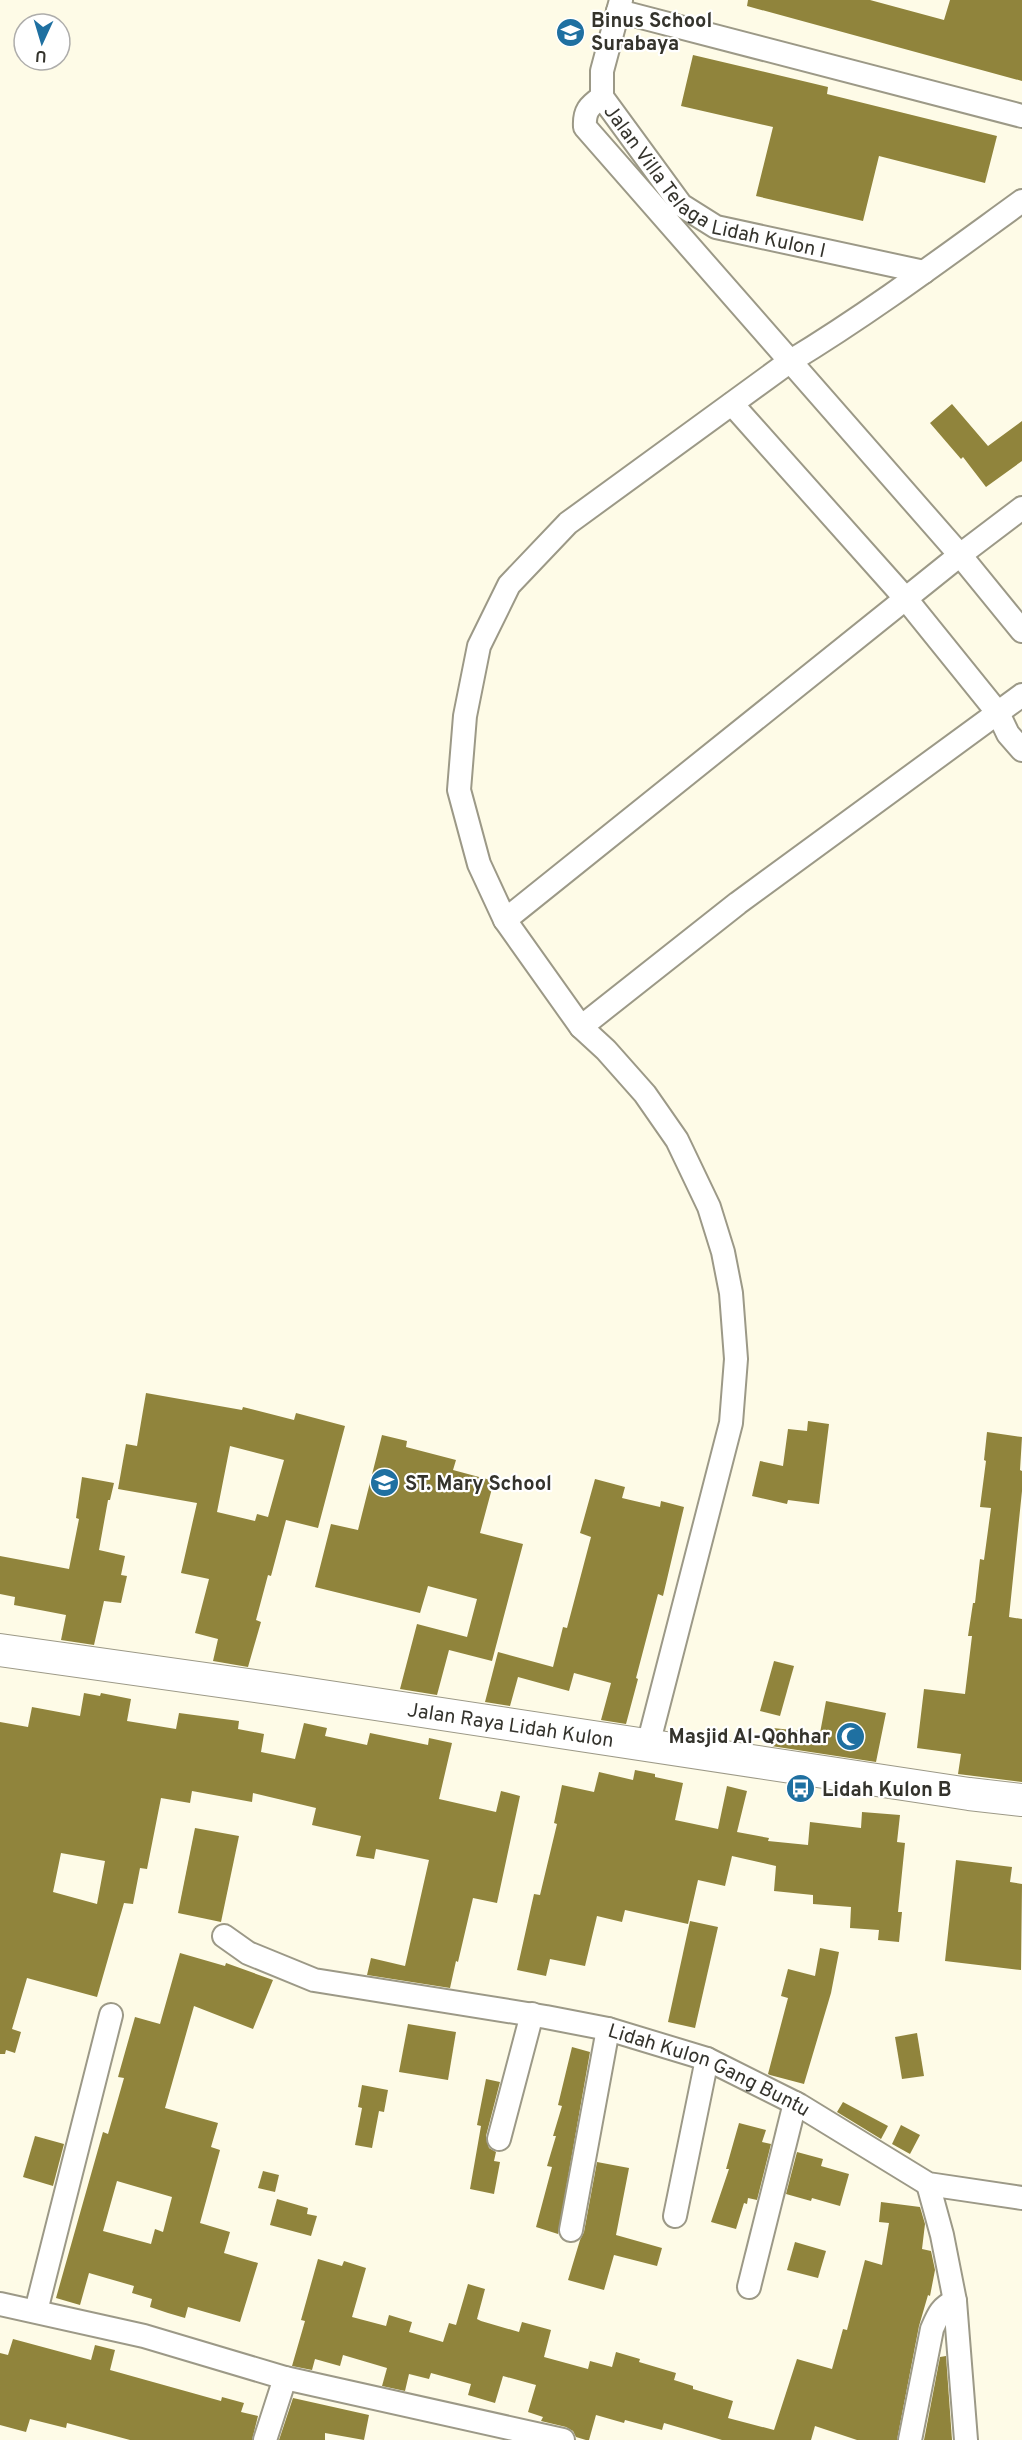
<svg xmlns="http://www.w3.org/2000/svg" width="1022" height="2440" font-family="Overpass,sans-serif">
	<style>
		.building { fill: #90843c; fill-rule: evenodd }
		.lines { fill: none; stroke-linecap: round; stroke-linejoin: round }
		.street-casing { stroke: #9c9987; stroke-width: 26 }
		.secondary-casing { stroke: #9c9987; stroke-width: 34 }
		.street { stroke: #fff; stroke-width: 22 }
		.secondary { stroke: #fff; stroke-width: 32 }
		.labels { text-anchor: middle; stroke-width: 4.5; stroke-linejoin: round; paint-order: stroke }
		.poi-label { font-size: 20px; font-weight: bold; fill: #34332c; stroke: #fff; text-anchor: start }
		.street-label { font-size: 20px; fill: #34332c; stroke: #fff }
	</style>
	<rect width="100%" height="100%" fill="#fefbe7"/>
	<g class="building">
		<polygon points="748,0 870,0 944,20 950,0 1022,0 1022,81 747,6"/>
		<polygon points="693,55 828,87 827,94 997,136 985,183 879,156 863,221 756,196 773,127 681,106"/>
		<polygon points="952,404 988,446 1022,421 1022,461 986,487 963,457 961,459 930,423"/>
		<path d="M146 1393 242 1410 243 1407 294 1420 296 1413 345 1426 318 1528 286 1520 271 1576 268 1575 256 1620 261 1622 248 1667 213 1661 218 1639 195 1633 209 1579 181 1573 197 1503 118 1489 126 1444 137 1446ZM230 1446 284 1460 268 1517 257 1514 255 1521 217 1512Z"/>
		<polygon points="808,1421 829,1424 819,1504 788,1500 787,1504 752,1496 760,1461 783,1466 788,1429 807,1431"/>
		<polygon points="987,1432 1022,1437 1020,1470 1022,1471 1022,1491 1009,1617 1022,1619 1022,1782 958,1774 961,1754 917,1748 924,1689 965,1694 972,1636 968,1636 973,1603 975,1603 980,1559 984,1560 991,1508 980,1507 986,1461 984,1460"/>
		<polygon points="382,1435 407,1441 406,1447 456,1460 453,1470 494,1481 480,1533 523,1544 492,1661 449,1650 437,1695 400,1689 417,1624 467,1637 477,1599 428,1586 420,1613 315,1587 331,1524 358,1530"/>
		<polygon points="82,1477 114,1483 110,1500 108,1500 99,1550 125,1556 121,1575 127,1576 121,1603 104,1601 94,1645 61,1640 66,1615 14,1605 15,1597 0,1594 0,1556 69,1569 79,1519 76,1518"/>
		<polygon points="595,1479 625,1487 622,1498 660,1507 661,1501 684,1507 663,1596 658,1594 636,1678 638,1679 626,1724 601,1720 611,1683 574,1673 569,1691 518,1677 510,1706 485,1702 498,1652 553,1667 563,1627 567,1628 591,1537 580,1533"/>
		<polygon points="774,1661 794,1666 780,1716 760,1711"/>
		<path d="M84 1693 100 1696 101 1693 131 1699 127 1721 176 1729 179 1713 239 1721 238 1729 264 1734 261 1752 295 1759 304 1723 327 1728 325 1736 367 1745 370 1733 428 1745 429 1738 452 1743 439 1799 496 1812 501 1791 520 1796 497 1903 473 1898 458 1962 456 1961 450 1988 367 1975 371 1958 405 1966 429 1860 376 1849 374 1859 356 1856 361 1836 312 1825 316 1808 253 1793 252 1802 192 1791 190 1803 161 1798 147 1869 140 1868 133 1904 124 1903 97 1997 27 1978 12 2029 21 2032 15 2053 6 2050 5 2054H0V1722L28 1727 32 1707 80 1716ZM61 1853 105 1861 97 1904 53 1892Z"/>
		<polygon points="826,1701 886,1713 876,1762 771,1746 773,1728 820,1733"/>
		<polygon points="635,1770 655,1774 655,1777 683,1783 675,1820 718,1829 727,1786 747,1791 737,1832 769,1838 768,1841 808,1845 810,1822 861,1828 862,1812 900,1815 897,1842 905,1843 898,1912 902,1912 899,1942 878,1940 879,1930 850,1928 851,1907 813,1904 813,1895 774,1891 776,1866 732,1856 725,1886 698,1880 688,1924 625,1910 622,1922 597,1916 585,1966 550,1959 546,1976 517,1970 534,1894 540,1895 557,1824 554,1823 562,1785 594,1792 599,1772 633,1780"/>
		<polygon points="195,1828 239,1836 221,1922 178,1913"/>
		<polygon points="956,1860 1012,1867 1010,1882 1022,1884 1021,1970 945,1961"/>
		<polygon points="690,1921 718,1927 695,2028 668,2022"/>
		<polygon points="820,1948 839,1952 831,1993 804,2084 770,2075 768,2074 788,1998 781,1996 788,1969 815,1976"/>
		<path d="M180 1953 225 1966 226 1963 273 1980 253 2029 194 2006 165 2108 218 2123 211 2147 220 2150 200 2223 230 2232 224 2253 258 2263 240 2322 188 2307 185 2318 168 2313 150 2307 152 2299 132 2293 134 2286 89 2273 80 2305 56 2298 103 2132 108 2134 124 2078 118 2077 135 2017 160 2024ZM117 2181 172 2197 163 2232 155 2229 151 2244 103 2231Z"/>
		<polygon points="408,2024 456,2032 448,2080 399,2072"/>
		<polygon points="917,2033 924,2076 902,2079 895,2037"/>
		<polygon points="572,2047 590,2052 558,2234 536,2227 552,2167 547,2166 556,2136 553,2136 562,2106 558,2105"/>
		<polygon points="486,2079 500,2082 486,2136 489,2148 496,2152 494,2161 500,2162 494,2194 470,2189 481,2126 477,2125"/>
		<polygon points="362,2085 388,2090 384,2112 379,2111 372,2148 355,2145 362,2108 358,2107"/>
		<polygon points="843,2102 888,2126 881,2139 837,2112"/>
		<polygon points="739,2123 766,2130 762,2142 771,2144 757,2200 748,2198 747,2204 744,2203 736,2229 711,2222 729,2169 726,2169"/>
		<polygon points="901,2125 920,2135 910,2154 892,2144"/>
		<polygon points="35,2136 64,2144 53,2186 23,2177"/>
		<polygon points="797,2152 823,2159 821,2166 849,2174 840,2206 812,2198 811,2201 786,2194"/>
		<polygon points="597,2162 629,2168 616,2235 662,2248 657,2266 614,2255 604,2290 568,2280 580,2240 584,2232"/>
		<polygon points="263,2171 279,2175 275,2192 258,2188"/>
		<polygon points="277,2199 308,2208 307,2214 317,2216 311,2236 270,2225"/>
		<polygon points="881,2202 920,2207 925,2224 922,2249 931,2251 935,2270 930,2296 928,2295 919,2326 897,2440 857,2440 815,2426 811,2440 722,2440 664,2423 662,2430 625,2420 624,2423 596,2415 589,2440 586,2440 576,2437 573,2431 566,2427 541,2421 543,2417 528,2412 536,2385 503,2376 495,2403 468,2395 471,2384 431,2373 429,2379 409,2374 405,2391 382,2386 387,2368 343,2355 340,2366 315,2359 312,2370 292,2366 305,2321 301,2320 318,2259 342,2266 344,2261 366,2268 352,2317 386,2326 389,2315 412,2322 409,2332 443,2342 449,2323 456,2325 468,2284 485,2289 477,2319 481,2321 519,2332 522,2322 551,2330 544,2357 588,2369 590,2361 612,2367 616,2352 640,2359 639,2362 676,2373 674,2380 693,2386 693,2389 733,2401 728,2418 774,2430 797,2359 832,2369 843,2329 847,2330 865,2260 882,2265 889,2223 879,2222"/>
		<polygon points="795,2242 826,2251 818,2278 787,2270"/>
		<polygon points="13,2339 91,2360 95,2345 115,2350 110,2370 221,2401 222,2397 244,2403 241,2412 258,2416 252,2440 130,2440 67,2423 66,2428 30,2419 26,2432 0,2425 0,2353 8,2355"/>
		<polygon points="946,2356 952,2440 924,2440 940,2357"/>
		<polygon points="293,2398 369,2415 364,2440 325,2433 325,2440 279,2440"/>
	</g>
	<g class="lines">
		<defs>
			<g id="street">
				<path id="s1" d="M621 0 602 71V97L681 205 716 227 924 272"/>
				<polyline points="618,11 1022,116"/>
				<path d="M602 97C589 106 584 111 585 127L960 555 1022 631"/>
				<polyline points="732,404 906,599 998,713 1008,734 1022,750"/>
				<polyline points="505,920 960,555 1022,508"/>
				<polyline points="581,1027 738,903 1022,695"/>
				<path d="M648 1745 731 1423 736 1359 731 1293 723 1252 709 1207 677 1140 645 1094 606 1050 581 1027 505 920 479 864 459 790 465 716 479 646 509 585 568 523 789 362C870 313 946 256 1022 201"/>
				<path id="s2" d="M224 1936 248 1953 314 1980 546 2017 608 2029 707 2059 799 2105 928 2184 1022 2198"/>
				<polyline points="499,2139 532,2014"/>
				<polyline points="928,2184 942,2235 955,2301 966,2440"/>
				<polyline points="675,2216 707,2059"/>
				<polyline points="571,2230 608,2029"/>
				<polyline points="749,2287 795,2103"/>
				<polyline points="0,2304 144,2336 285,2378 563,2440"/>
				<polyline points="36,2311 111,2015"/>
				<polyline points="265,2440 285,2378"/>
				<path d="M910 2440 932 2329C938 2315 941 2307 955 2301"/>
			</g>
			<g id="secondary">
				<path id="s3" d="M0 1650 283 1690 969 1794 1022 1800"/>
			</g>
		</defs>
		<use href="#street" class="street-casing"/>
		<use href="#secondary" class="secondary-casing"/>
		<use href="#street" class="street"/>
		<use href="#secondary" class="secondary"/>
	</g>
	<defs>
		<symbol id="school-disc" viewBox="-11 -11 22 22"><circle r="9.5" fill="#1f70a1" stroke="#fff"/><path d="M0-5L7-2L0 1L-7-2ZM-4 1L0 2.5L4 1V4Q0 6-4 4Z" fill="#fff"/></symbol>
		<symbol id="mosque-disc" viewBox="-11 -11 22 22"><circle r="9.5" fill="#1f70a1" stroke="#fff"/><path d="M3.5-4.9A6 6 0 1 0 3.5 4.9A5 5 0 1 1 3.5-4.9Z" fill="#fff"/></symbol>
		<symbol id="bus-disc" viewBox="-11 -11 22 22"><circle r="9.5" fill="#1f70a1" stroke="#fff"/><path d="M-5-6H5V4H4V6H2V4H-2V6H-4V4H-5ZM-3.5-4V0h7V-4ZM-3.5 1.2v1.5H-2V1.2ZM2 1.2v1.5H3.5V1.2Z" fill="#fff"/></symbol>
	</defs>
	<g fill-rule="evenodd">
		<use href="#school-disc" x="554" y="16" width="33" height="33"/>
		<use href="#school-disc" x="368" y="1466" width="33" height="33"/>
		<use href="#mosque-disc" x="834" y="1720" width="33" height="33"/>
		<use href="#bus-disc" x="784" y="1772" width="33" height="33"/>
	</g>
	<g class="labels">
		<g class="poi-label">
			<text x="591" y="27">Binus School<tspan x="591" dy="23">Surabaya</tspan></text>
			<text x="405" y="1490">ST. Mary School</text>
			<text x="830" y="1743" text-anchor="end">Masjid Al-Qohhar</text>
			<text x="822" y="1796">Lidah Kulon B</text>
		</g>
		<g class="street-label">
			<text dy="7" stroke="none"><textPath href="#s1" startOffset="249">Jalan Villa Telaga Lidah Kulon I</textPath></text>
			<text dy="7" stroke="none"><textPath href="#s3" startOffset="516">Jalan Raya Lidah Kulon</textPath></text>
			<text dy="7" stroke="none"><textPath href="#s2" startOffset="508">Lidah Kulon Gang Buntu</textPath></text>
		</g>
	</g>
	<g transform="translate(42 42) rotate(184)"><circle r="28" fill="#ffffff" stroke="#aeadab" stroke-width="1.5"/>
	<path d="M0-4.5L10 22L0 15L-10 22Z" fill="#1f70a1"/>
	<text y="-9" font-size="16" font-weight="bold" text-anchor="middle" fill="#34332c">U</text>
	</g>
</svg>
